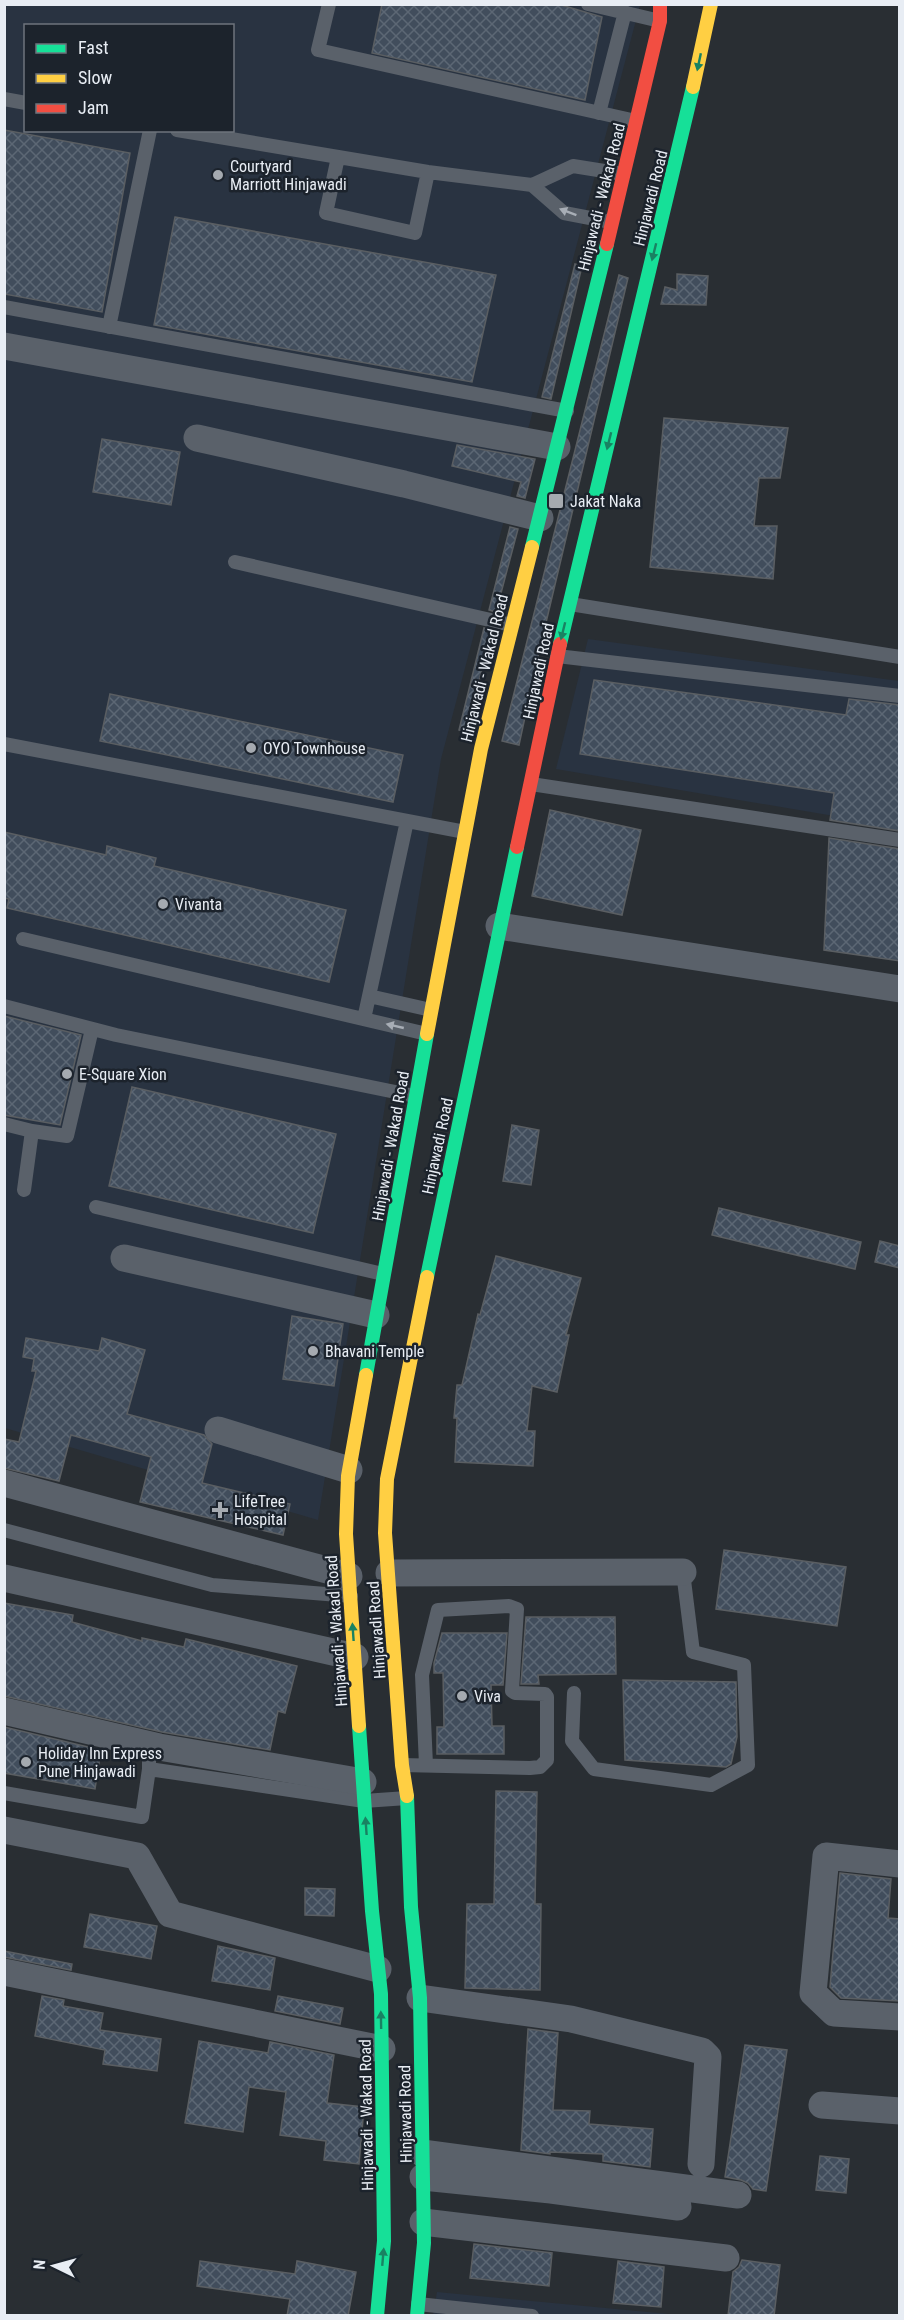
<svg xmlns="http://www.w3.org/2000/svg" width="904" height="2320" font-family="'Roboto Condensed',sans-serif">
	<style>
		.built { fill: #293341; fill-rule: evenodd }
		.building { fill: url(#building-cross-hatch); stroke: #5a5e62; stroke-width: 1.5 }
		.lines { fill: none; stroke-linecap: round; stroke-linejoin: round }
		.lane { stroke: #5a616a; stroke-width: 14 }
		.street { stroke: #5a616a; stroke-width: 27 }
		.fast { stroke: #16e098; stroke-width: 14 }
		.slow { stroke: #ffcf43; stroke-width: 14 }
		.jam { stroke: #f24e42; stroke-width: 14 }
		.oneway { fill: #198262 }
		.oneway2 { fill: #a8aeb6 }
		.poi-dot { fill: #a5aab0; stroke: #1c232c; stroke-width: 2 }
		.labels { text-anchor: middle; stroke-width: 5; stroke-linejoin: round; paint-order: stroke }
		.poi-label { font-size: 16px; fill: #e8edf4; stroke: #1c232c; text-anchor: start }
		.street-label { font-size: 16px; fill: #e8edf4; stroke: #1c232c }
	</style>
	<defs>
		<pattern id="building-cross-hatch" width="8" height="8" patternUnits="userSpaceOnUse" patternTransform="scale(1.5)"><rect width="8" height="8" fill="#414d5c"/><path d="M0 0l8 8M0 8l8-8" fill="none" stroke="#5c6774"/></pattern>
	</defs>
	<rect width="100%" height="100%" fill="#292e33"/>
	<path class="built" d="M4,5H640L441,759L318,1520L5,1428ZM26,26H232V130H26Z
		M588,639L899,681V827L556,769Z
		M437,2292L679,2315L433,2316Z"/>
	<path class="building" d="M382,4H558L602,17L585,100L372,53Z
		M4,130L130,153L102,312L4,294Z
		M175,217L496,275L472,382L154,325Z
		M575,264L582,266L551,399L542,397Z
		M677,274L708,276L706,305L661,304L665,287L677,290Z
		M619,275L628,278L539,652L519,745L502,741Z
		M664,418L788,428L780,478H759L754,526H777L773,579L650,567Z
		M102,439L180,452L171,505L93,492Z
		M457,445L535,459L525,498L517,496L521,482L452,466Z
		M510,527L518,529L496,612L489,610Z
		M484,628L492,630L466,732L459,730Z
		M594,680L846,715L849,699L900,705V831L830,820L834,793L580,754Z
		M110,694L403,755L393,802L100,741Z
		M550,810L641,830L622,915L532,896Z
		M4,832L106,855L107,846L156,858L154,866L346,910L329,982L7,908L9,899L4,898Z
		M829,838L900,849V961L824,950Z
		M4,1016L81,1035L60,1125L4,1115Z
		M132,1087L336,1134L313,1233L109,1186Z
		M512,1125L539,1130L531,1185L503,1181Z
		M719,1208L861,1242L855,1269L712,1235Z
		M880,1241L900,1246V1268L875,1262Z
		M496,1256L581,1278L566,1335H569L557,1392L532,1386L527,1431H535L533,1466L455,1462L457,1418H454L457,1385H462L478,1314L480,1315Z
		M292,1316L343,1324L334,1386L283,1379Z
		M26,1338L99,1351L102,1338L145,1350L127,1414L204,1435L212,1444L202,1483L290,1504L283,1535L140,1502L151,1457L71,1435L59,1481L4,1468V1439L19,1442L36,1371H32L34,1359L23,1357Z
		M724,1550L846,1567L837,1626L716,1609Z
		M4,1603L73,1615L72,1622L142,1641V1638L184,1647L186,1639L297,1666L285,1713L278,1711L270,1750L162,1732L4,1696Z
		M526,1617H615L616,1674L538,1675L539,1684H521Z
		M442,1633H507L503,1685H491L492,1726H504V1754H437V1727H444L443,1673H434V1663Z
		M623,1680L736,1682L737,1737L731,1764L726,1767L625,1760Z
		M4,1727L101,1750L95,1789L4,1773Z
		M496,1791L537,1792L535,1904H541L540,1990L465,1988L467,1904H494Z
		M840,1873L891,1879L888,1918L900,1919V2001L841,1998L830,1987Z
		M305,1888L335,1889L334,1916L305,1915Z
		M90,1914L157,1926L151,1959L84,1947Z
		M218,1946L275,1958L270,1990L212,1981Z
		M4,1951L72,1964L71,1970L4,1957Z
		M42,1996L64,2000L63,2006L103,2013L100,2030L161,2039L157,2071L103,2064L105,2050L35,2036Z
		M278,1996L343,2008L340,2024L275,2011Z
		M528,2029L558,2033L553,2110L590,2111L589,2124L653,2129L650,2167L603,2161V2154L550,2152V2154L521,2150Z
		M199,2041L268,2053L270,2042L334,2055L327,2103L364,2107L359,2164L324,2160L326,2141L280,2135L286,2092L249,2087L243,2132L185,2123Z
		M745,2045L787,2050L766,2191L753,2189L748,2183L741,2180L725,2177Z
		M820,2156L849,2159L846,2193L816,2190Z
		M474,2244L552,2253L549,2286L470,2278Z
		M742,2260L780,2265L774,2316H728L733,2272L739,2267Z
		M200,2261L295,2274L297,2261L356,2272L348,2316H287L290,2299L197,2286Z
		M618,2261L664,2267L661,2307L613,2303Z"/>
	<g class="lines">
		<path class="lane" d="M329,4L318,50L636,121
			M588,4L660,21
			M4,99L26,103
			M599,113L625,12
			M177,130L428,172L532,185L573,166L623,174
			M338,157L326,213L415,233L428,172
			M532,185L564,213L611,222
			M4,307L567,411
			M109,327L150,130
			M235,562L512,625
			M570,604L900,657
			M557,656L900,696
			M4,744L465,832
			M531,784L900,840
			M23,939L427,1034
			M369,996L431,1010
			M4,1006L116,1035L415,1096
			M364,1019L407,821
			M4,1124L32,1131L24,1190
			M32,1131L67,1136L92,1029
			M96,1207L383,1274
			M4,1530L212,1585L351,1596
			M574,1693L572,1741L594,1769L711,1785L748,1765L744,1665L693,1652L683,1572
			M402,1765L530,1768L540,1767L547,1760V1697L545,1694L515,1693L512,1691L517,1609L509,1606L438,1610L422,1675L426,1765
			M149,1769L364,1801L407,1798
			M4,1793L142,1817L149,1769V1752L138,1750
			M418,2304L532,2316"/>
		<path class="street" d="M4,346L557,447
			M197,438L404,484L540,518
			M499,926L900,989
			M124,1258L376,1315
			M218,1430L349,1470
			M4,1483L349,1576
			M389,1573L683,1572
			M4,1578L355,1657
			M4,1711L159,1747L363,1782
			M4,1830L137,1856L170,1914L378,1969
			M900,1864L826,1856L813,1993L834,2013L900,2017
			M4,1972L382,2049
			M420,1998L571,2019L702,2051L708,2057L701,2164
			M822,2105L900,2111
			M422,2153L738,2195
			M423,2177L551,2190L678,2207
			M423,2222L726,2258"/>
		<path class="fast" d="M532,547L607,244
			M560,644L693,87
			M427,1277L517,847
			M366,1375L427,1034
			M359,1726L372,1911L381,1994L384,2241L377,2316
			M407,1796L411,1907L420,1998L424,2243L417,2316"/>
		<path class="slow" d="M693,87L711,4
			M427,1034L481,749L532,547
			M359,1726L346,1534L348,1476L366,1375
			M407,1796L402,1765L385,1533L387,1479L427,1277"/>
		<path class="jam" d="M607,244L660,21V4
			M517,847L560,644"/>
	</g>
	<defs><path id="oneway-solid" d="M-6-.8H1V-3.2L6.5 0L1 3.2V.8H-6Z" transform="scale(1.5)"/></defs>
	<g class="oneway">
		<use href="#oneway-solid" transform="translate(699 62) rotate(102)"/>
		<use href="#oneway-solid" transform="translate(654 252) rotate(104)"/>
		<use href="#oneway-solid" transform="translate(609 441) rotate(104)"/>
		<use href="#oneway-solid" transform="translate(563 631) rotate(104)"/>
		<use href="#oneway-solid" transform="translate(353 1632) rotate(-94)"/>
		<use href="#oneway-solid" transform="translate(366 1826) rotate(-94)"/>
		<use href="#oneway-solid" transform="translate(381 2020) rotate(-91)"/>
		<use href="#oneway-solid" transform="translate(383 2257) rotate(-85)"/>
	</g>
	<g class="oneway2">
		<use href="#oneway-solid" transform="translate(568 212) rotate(-159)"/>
		<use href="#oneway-solid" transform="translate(395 1026) rotate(-167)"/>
	</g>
	<g class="poi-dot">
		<circle cx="218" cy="175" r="6"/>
		<rect x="548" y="493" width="16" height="16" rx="3"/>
		<circle cx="251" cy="748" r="6"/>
		<circle cx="163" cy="904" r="6"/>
		<circle cx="67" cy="1074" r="6"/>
		<circle cx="313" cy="1351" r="6"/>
		<path d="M217 1501h6v6h6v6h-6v6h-6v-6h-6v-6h6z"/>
		<circle cx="462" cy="1696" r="6"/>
		<circle cx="26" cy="1762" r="6"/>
	</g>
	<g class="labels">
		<g class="poi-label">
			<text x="230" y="172">Courtyard<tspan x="230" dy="18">Marriott Hinjawadi</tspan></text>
			<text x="570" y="507">Jakat Naka</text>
			<text x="263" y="754">OYO Townhouse</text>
			<text x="175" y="910">Vivanta</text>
			<text x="79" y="1080">E-Square Xion</text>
			<text x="325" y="1357">Bhavani Temple</text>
			<text x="234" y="1507">LifeTree<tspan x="234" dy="18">Hospital</tspan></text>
			<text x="474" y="1702">Viva</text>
			<text x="38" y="1759">Holiday Inn Express<tspan x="38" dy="18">Pune Hinjawadi</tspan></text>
		</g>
		<g class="street-label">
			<text transform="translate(601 197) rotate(-76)" y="6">Hinjawadi - Wakad Road</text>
			<text transform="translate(650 198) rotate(-76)" y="6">Hinjawadi Road</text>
			<text transform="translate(484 668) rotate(-76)" y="6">Hinjawadi - Wakad Road</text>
			<text transform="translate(538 671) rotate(-78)" y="6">Hinjawadi Road</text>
			<text transform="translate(390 1146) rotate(-80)" y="6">Hinjawadi - Wakad Road</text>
			<text transform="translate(437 1146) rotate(-78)" y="6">Hinjawadi Road</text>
			<text transform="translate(376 1630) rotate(-94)" y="6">Hinjawadi Road</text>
			<text transform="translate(336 1631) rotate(-94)" y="6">Hinjawadi - Wakad Road</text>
			<text transform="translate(405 2114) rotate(-91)" y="6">Hinjawadi Road</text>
			<text transform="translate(366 2115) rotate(-91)" y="6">Hinjawadi - Wakad Road</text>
		</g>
	</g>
	<rect width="904" height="2320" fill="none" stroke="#e8edf4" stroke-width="12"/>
	<rect x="24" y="24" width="210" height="108" fill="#1c232c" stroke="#6e747c" stroke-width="1.5"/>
	<rect x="36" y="44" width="30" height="9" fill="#16e098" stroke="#6e747c" stroke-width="1.5"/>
	<text x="78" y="54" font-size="18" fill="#e8edf4">Fast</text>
	<rect x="36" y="74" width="30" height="9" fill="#ffcf43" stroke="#6e747c" stroke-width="1.5"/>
	<text x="78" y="84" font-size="18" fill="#e8edf4">Slow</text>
	<rect x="36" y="104" width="30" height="9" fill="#f24e42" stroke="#6e747c" stroke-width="1.5"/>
	<text x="78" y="114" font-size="18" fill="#e8edf4">Jam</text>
	<g transform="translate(54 2266) rotate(275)" stroke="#1c232c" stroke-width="4.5" paint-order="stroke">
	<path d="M0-4.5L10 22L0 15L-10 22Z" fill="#e8edf4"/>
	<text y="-9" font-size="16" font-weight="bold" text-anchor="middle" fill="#e8edf4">N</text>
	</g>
</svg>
